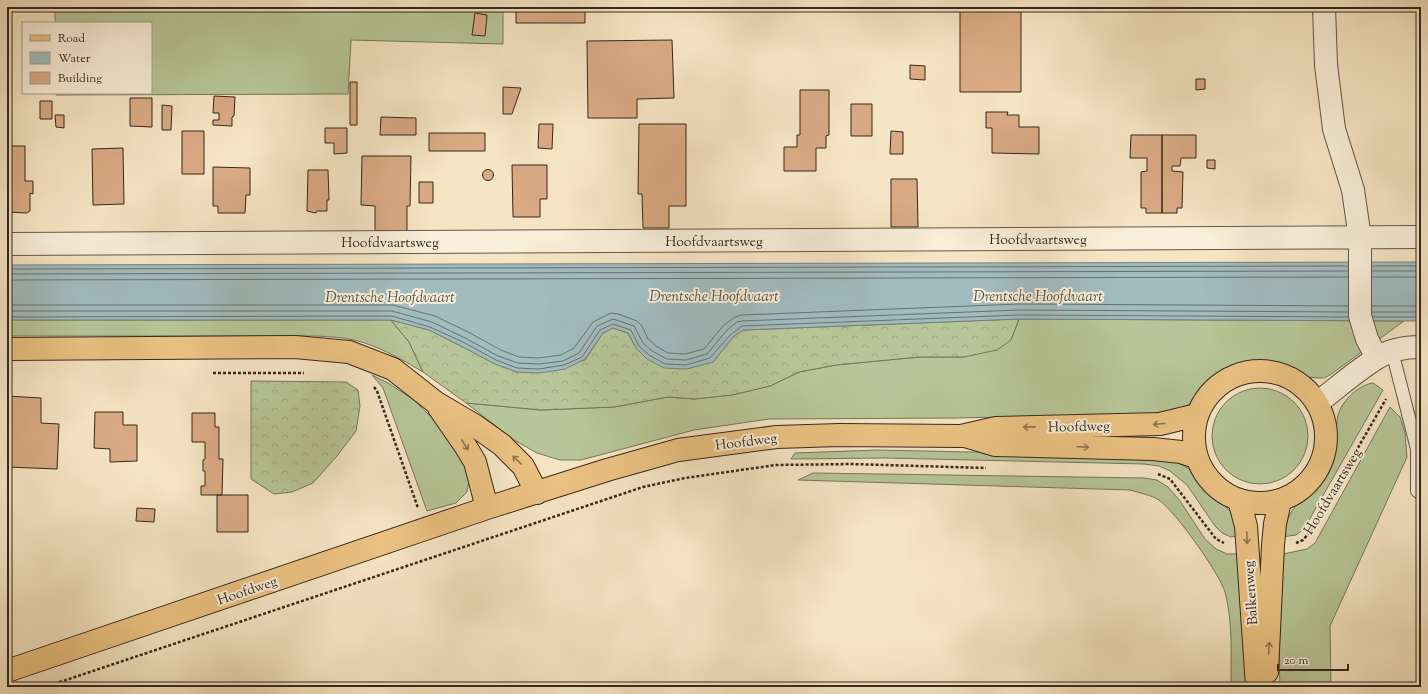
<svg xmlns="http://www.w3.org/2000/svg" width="1428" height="694" font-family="'Sorts Mill Goudy',serif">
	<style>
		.grass { fill: #b7c698; stroke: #75775a }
		.forest { fill: url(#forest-crowns); stroke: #75775a }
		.water { fill: #a1bcbf; stroke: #75817e }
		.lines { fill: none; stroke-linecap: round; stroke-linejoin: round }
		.shore { stroke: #6a726e; stroke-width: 1 }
		.building { fill: #daaa84; stroke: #33281d }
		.service-casing { stroke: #645747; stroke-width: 14 }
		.minor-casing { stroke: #645747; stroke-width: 24 }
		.primary-casing { stroke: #33281d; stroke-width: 24 }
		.path { stroke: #33281d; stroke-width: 2.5; stroke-dasharray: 3 2; stroke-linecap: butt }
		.service { stroke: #f9eed9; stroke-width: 12 }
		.minor { stroke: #f9eed9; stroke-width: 22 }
		.primary { stroke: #ebc282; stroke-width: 22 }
		.oneway { stroke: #8f7550 }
		.labels { text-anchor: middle; stroke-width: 4; stroke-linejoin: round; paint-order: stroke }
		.street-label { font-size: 14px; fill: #33281d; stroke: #f9eed9 }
		.water-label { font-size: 15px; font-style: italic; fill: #54544e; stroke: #f9eed9 }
	</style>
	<defs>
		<pattern id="forest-crowns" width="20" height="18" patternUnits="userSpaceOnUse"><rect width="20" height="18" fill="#b7c698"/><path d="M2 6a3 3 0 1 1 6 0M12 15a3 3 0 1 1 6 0" fill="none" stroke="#9eaa83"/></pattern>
	</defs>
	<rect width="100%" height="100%" fill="#f6e5c4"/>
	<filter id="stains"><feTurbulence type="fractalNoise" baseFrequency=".005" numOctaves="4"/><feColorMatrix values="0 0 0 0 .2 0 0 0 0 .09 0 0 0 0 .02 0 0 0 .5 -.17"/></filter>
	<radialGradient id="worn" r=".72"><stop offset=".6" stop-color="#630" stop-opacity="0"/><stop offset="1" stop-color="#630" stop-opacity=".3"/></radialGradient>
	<path class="grass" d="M55,7H503V44L351,40L348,94L56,95V93H151V23H55Z
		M1019,319L1404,321L1330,375L1324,378H1318L1307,377L1283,366L1271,363L1257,362L1243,364L1227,370L1214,378L1203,390L1195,401L1180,410L1148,414L955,418L769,419L694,430L581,460H560L537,453L514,440L466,403L541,410L614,407L668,397L694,399L732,395L770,386L799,372L836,365L919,357H964L1011,340Z
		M7,320H391L409,342L423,372C401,359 379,346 354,340C342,337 329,337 317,336H7Z
		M372,375L388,383L414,400L437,423L456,445L470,475L467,492L456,503L427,511L383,388Z
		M1373,383L1383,390L1304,529L1296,535L1282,537C1285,524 1290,510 1301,500C1312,489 1324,480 1330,465C1333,458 1335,449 1336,442C1337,429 1335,417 1342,406C1349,395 1360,385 1373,383Z
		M1212 436a48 48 0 1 1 96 0a48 48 0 1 1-96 0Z
		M1390,407L1400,417L1405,433L1407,457L1330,626L1331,687H1280L1279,657L1283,554L1307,549L1315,543Z
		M877,450L1152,456L1177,462L1189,469L1233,514L1237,536L1231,537L1222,533L1215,526L1187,485L1170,471L1159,466L1144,464L885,458L791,459L795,453Z
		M813,473L1144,478L1157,480L1168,487L1180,501L1205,539L1216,549L1227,554H1238L1245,659L1246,687H1231C1231,656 1233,622 1225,592C1220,574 1175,511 1159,500C1151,495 1140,493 1130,490L798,480Z"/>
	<path class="forest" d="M1019,319L1011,340L997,350L964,357H919L836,365L799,372L770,386L732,395L694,399L668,397L614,407L541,410L466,403L423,372L409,342L391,320L429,330L461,346L495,364L517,372L585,360L603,333L613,328L628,333L636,348L713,362L733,337L742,330Z
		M251,381L346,382L358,390L360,406L356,431L337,456L313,483L292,492L274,494L251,479Z"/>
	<path class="water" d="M1421,262V321L1019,319L743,330L733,337L713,362L687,369L664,368L647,359L636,348L628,333L613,328L603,333L585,359L565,369L539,373L517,372L495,364L461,346L429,330L391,320H7V265Z"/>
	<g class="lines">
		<path class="shore" d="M1372,266H1421
			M7,269L1348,266
			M1372,271H1421
			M7,274L1348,271
			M1372,277H1421
			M7,280L1348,277
			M7,305H393L435,316L468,332L501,350L519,357L538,358L561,355L574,348L593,322L611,313L618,314L637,321L642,326L648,339L656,346L668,353L685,354L704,349L723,326L735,317L742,315L1019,304L1348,306
			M1372,306H1421
			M7,311H392L432,322L465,338L498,356L518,363L539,364L563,361L579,353L597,326L613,319L634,326L643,343L652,351L667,359L686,360L707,354L727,330L737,322L742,321L1019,310L1348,312
			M1372,312H1421
			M7,317L392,316L430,327L463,342L496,360L517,368L539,369L564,365L582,357L600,330L613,324L631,330L639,346L649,355L665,364L686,365L710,358L730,335L742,326L1019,315L1348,317
			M1373,317H1421"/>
	</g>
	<path class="building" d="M516,7H585V23H516Z
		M960,7H1021V92H960Z
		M475,13L487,15L485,36L472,35Z
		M672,40L674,98L637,99V118H588L587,41Z
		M910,65L925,66V80L910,79Z
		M1196,79H1205V89L1196,90Z
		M350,82H357V125H350Z
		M503,87L521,88L512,114H503Z
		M800,90H829V135L826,136V148H816V171H784V147H797V135H800Z
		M214,96L235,97L234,116L232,117V126L213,125V120H219V113H213Z
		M130,98H152V127L130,126Z
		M40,101H52V119H40Z
		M851,104H872V136H851Z
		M162,105L172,106L171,130H162Z
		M986,112H1008L1007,115H1019V127H1039V154L992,153V128H986Z
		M55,115H64V128L56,127Z
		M381,117L416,118V135H380Z
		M539,124H553L552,149L538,148Z
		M639,124H686V206H669V228H643L642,194H638Z
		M325,128H347V153L334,154V143H325Z
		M182,131H204V174H182Z
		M891,131L903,132V154H890Z
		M429,133H485V151H429Z
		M1131,135H1162V213H1146V208H1141V172L1147,171V158H1130Z
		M1162,135H1196V158H1181L1180,166H1172V171L1183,172L1182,208H1177V213H1162Z
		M7,146H25V181H33V194L30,193V211L27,213L7,212Z
		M123,148L124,204L93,205L92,149Z
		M362,156H411L410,206H407V231H375V206L361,205Z
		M1207,160H1215V169L1207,168Z
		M512,165H547V199H540V217H513Z
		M213,167L250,168V195H246L245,213H218V206H213Z
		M482.5 175a5.5 5.5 0 1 1 11 0a5.5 5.5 0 1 1-11 0Z
		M308,170H328L329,200H327V211H317L316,213L307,211Z
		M891,179H917L918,227H891Z
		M419,182H433V203H419Z
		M7,396L41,398V423L59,424L57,469L7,467Z
		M95,412H123V425H137V461L110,462V449L94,448Z
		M192,413H215V427H219V459H223L222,495H201V486H205V471H203V460L205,459V442H192Z
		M217,495H248V532H217Z
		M137,508L155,509L154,522L136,521Z"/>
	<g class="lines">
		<defs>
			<path id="service" d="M1392,351L1417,449V491L1421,494"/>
			<path id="minor" d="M1324,7L1326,65L1334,129L1353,190L1360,238V316L1367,339L1377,358
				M7,244L1421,237
				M1317,403C1337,388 1356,371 1377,358C1389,350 1406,347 1421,347"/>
			<path id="primary" d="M7,349L295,347L349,352L393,369L435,402L474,425L502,445L523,466L537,493
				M1194 437a66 66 0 1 1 132 0a66 66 0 1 1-132 0Z
				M439,408L466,447L475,462L487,508
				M965,436L995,445L1153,449L1181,452L1196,457
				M1239,500L1246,526L1257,687
				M7,671L487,508L607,470L678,450L777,437L839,435L961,436L996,428L1160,424L1197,415
				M1267,672L1273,545L1275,524L1280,501"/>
		</defs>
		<use href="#service" class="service-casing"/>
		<use href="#minor" class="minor-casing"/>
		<use href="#primary" class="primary-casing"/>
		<path class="path" d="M213,373H304
			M374,387L377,391L418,508
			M1158,474L1170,479L1216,539L1224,543
			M1296,543L1303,540L1309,533L1386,399
			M45,687L643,487L685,478L776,465L851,464L986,468"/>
		<use href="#service" class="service"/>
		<use href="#minor" class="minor"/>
		<use href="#primary" class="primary"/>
	</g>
	<defs><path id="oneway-shaft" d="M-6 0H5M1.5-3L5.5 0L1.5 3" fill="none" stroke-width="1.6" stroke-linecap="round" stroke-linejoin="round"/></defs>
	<g class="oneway">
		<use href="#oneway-shaft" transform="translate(1159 424) rotate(174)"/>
		<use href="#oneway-shaft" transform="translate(1029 427) rotate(179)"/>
		<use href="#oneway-shaft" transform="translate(465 445) rotate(57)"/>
		<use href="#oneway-shaft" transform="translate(1083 447) rotate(2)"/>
		<use href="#oneway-shaft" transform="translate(517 460) rotate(-136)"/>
		<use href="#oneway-shaft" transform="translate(1247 538) rotate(88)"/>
		<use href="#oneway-shaft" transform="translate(1269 648) rotate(-87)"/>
	</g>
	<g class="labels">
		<g class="street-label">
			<text x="1038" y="244">Hoofdvaartsweg</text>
			<text x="714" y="246">Hoofdvaartsweg</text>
			<text x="390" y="247">Hoofdvaartsweg</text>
			<text transform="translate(1079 426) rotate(-1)" y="5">Hoofdweg</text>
			<text transform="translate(746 441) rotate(-7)" y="5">Hoofdweg</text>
			<text transform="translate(1332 491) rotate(-59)" y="5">Hoofdvaartsweg</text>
			<text transform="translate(247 590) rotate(-19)" y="5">Hoofdweg</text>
			<text transform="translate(1250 593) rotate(-94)" y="5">Balkenweg</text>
		</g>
		<g class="water-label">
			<text x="714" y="301">Drentsche Hoofdvaart</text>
			<text x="1038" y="301">Drentsche Hoofdvaart</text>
			<text x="390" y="302">Drentsche Hoofdvaart</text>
		</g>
	</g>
	<rect width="1428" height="694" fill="none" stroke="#f6e5c4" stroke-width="24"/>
	<rect x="8" y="8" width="1412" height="678" fill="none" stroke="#33281d" stroke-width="2"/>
	<rect x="12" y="12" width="1404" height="670" fill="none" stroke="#33281d"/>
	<rect x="22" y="22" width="130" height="72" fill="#f9eed9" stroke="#aa9f8e"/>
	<rect x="30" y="35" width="20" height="6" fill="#ebc282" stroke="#aa9f8e"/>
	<text x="58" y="42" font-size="12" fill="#33281d">Road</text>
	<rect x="30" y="52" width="20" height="12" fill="#a1bcbf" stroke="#aa9f8e"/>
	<text x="58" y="62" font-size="12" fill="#33281d">Water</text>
	<rect x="30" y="72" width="20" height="12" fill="#daaa84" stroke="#aa9f8e"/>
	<text x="58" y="82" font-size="12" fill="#33281d">Building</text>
	<path d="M1278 664v6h70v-6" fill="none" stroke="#33281d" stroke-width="2"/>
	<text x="1284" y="664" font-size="12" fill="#33281d" stroke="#f9eed9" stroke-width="3" paint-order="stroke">20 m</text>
	<rect width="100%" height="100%" filter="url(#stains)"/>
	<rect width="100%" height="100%" fill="url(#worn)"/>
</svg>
